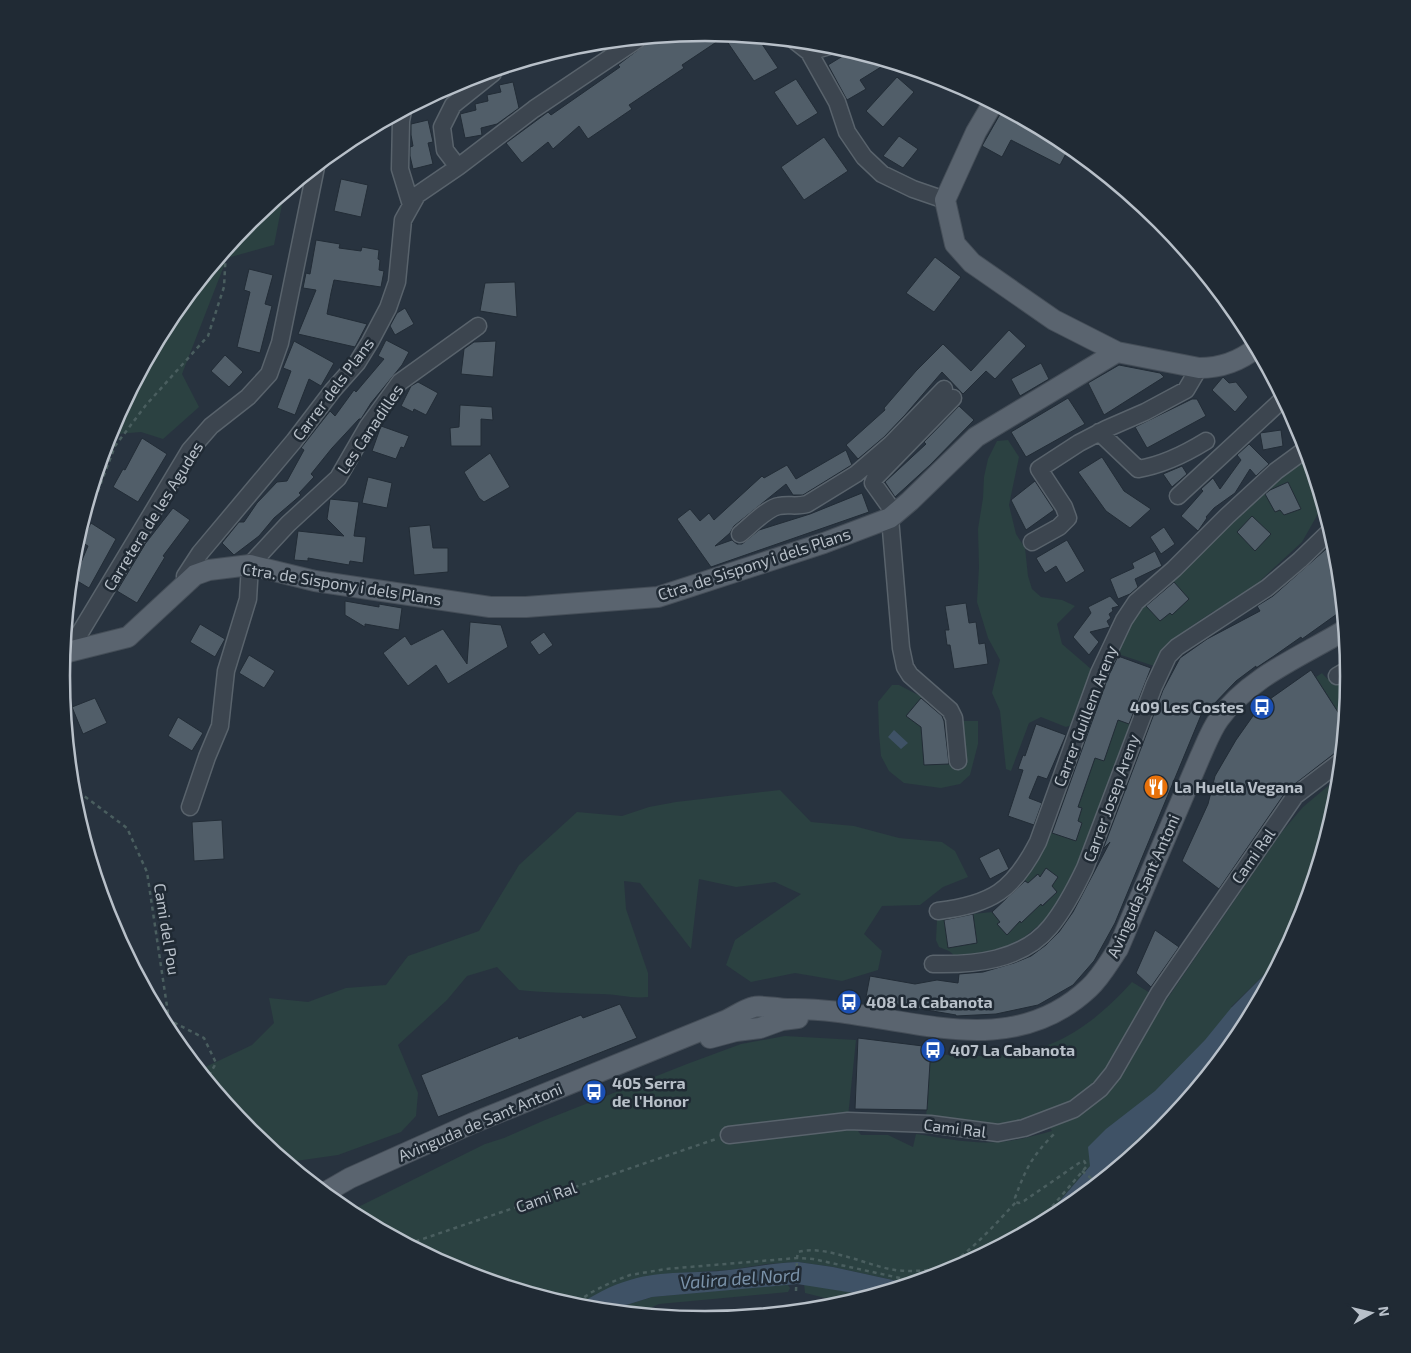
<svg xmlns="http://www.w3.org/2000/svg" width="1411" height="1353" font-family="'Exo 2',sans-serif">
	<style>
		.green { fill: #2b4141 }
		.water { fill: #3f5266 }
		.building { fill: #515e69; stroke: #222c36 }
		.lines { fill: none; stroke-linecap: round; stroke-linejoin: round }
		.minor-casing { stroke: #59636c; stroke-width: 19 }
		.major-casing { stroke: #454e58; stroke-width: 22 }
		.path { stroke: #4a5e5f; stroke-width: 2.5; stroke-dasharray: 4 4; stroke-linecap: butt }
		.minor { stroke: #3c454f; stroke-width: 16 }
		.major { stroke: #5a646f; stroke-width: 20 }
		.labels { text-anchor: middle; stroke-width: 5; stroke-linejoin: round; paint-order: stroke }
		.street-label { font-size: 16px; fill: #b8c0c9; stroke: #202a34 }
		.poi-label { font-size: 16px; font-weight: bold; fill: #b8c0c9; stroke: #202a34; text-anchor: start }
		.water-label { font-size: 18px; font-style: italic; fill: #7b93aa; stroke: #202a34 }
		.rim { fill: none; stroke: #b8c0c9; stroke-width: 2.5 }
	</style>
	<rect width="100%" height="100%" fill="#28333f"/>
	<path class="green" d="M284,194L274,245L227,258L182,374L199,407L163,439L141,432L117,434L101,462L111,430L170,318L250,221Z
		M1008,440L1019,457L1009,505L1016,534L1025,548L1028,576L1032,589L1041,597L1062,600L1075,606L1057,624L1062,644L1091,669L1080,711L1072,725L1066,727L1041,717L1029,723L1011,771L1006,769L1000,711L992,693L1000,660L988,638L977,602L979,567L978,529L983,498L984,477L988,459L997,441Z
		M1308,454L1323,505L1302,542L1262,579C1259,587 1241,593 1233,599C1228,602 1225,607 1222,611H1214C1192,626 1165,641 1154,666L1115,653L1135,615L1147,604L1160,621L1170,613L1172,615L1189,599L1173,581L1176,577L1255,498Z
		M1322,673C1331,685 1337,681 1349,677L1345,723L1316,677Z
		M892,685H899L922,697L906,716L921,727L924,765L961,763L958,721H978V744L970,775L960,784L941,788L904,783L889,771L881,756L879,733L878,702Z
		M1092,718L1101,721L1115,719L1133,725L1081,864L1060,899L1044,921L1023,938L1000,949L977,954L955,956L949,951L939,947L936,940L937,920L944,919L977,943L973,914L992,912L1000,922L997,924L1007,935L1020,921L1021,923L1041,904L1043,906L1057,892L1052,886L1058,877L1046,868L1040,877L1037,874L1028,883L1024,879L1037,862L1051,832L1075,841L1082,823L1078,821L1082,808L1062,801L1066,792L1082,797L1095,758L1104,761L1112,737H1101L1086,732Z
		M1340,776L1337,802L1311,889L1292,939L1273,966L1231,1007L1256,1006L1241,1035L1161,1132L1107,1176L1090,1166L1039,1225L952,1272L911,1284L833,1267L798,1262L767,1264L729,1270L665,1274L575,1307L459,1271L348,1212L485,1144L504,1138L545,1120L687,1064L741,1044L785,1036L856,1040L848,1117L861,1135H888L913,1147L916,1134C943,1138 970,1144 998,1142C1016,1141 1034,1136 1052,1131L1050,1128H997L926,1119L930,1054C1023,1061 1067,1053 1132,982L1165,1002L1281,833L1303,807Z
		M780,790L811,822L854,826L899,838L942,842L955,851L968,877L943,887L920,905L882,906L864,934L882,951L878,970L842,981L795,973L751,982L726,965L735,940L801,894L775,882L736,887L699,879L691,949L640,883L624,881L626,909L648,973V997C632,999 617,994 601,994C574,993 546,993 519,990L497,967L467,976L447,1000L398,1045L418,1093L416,1116L401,1132L338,1155L296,1161L289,1164L250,1132L199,1070L252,1045L274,1023L269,998L308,1002L346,988L386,985L408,956L479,931L519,865L577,812L622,816L649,807L676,802Z
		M787,1284L790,1288L788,1292L659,1304L636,1314L607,1311L652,1297Z
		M804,1284L873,1296L848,1303L842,1302L805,1293Z"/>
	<path class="water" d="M894,730L908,743L901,749L888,737Z
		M1287,948L1244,1029L1205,1076L1114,1161L1108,1175L1063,1212L1039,1225L1090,1166L1088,1147L1106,1129L1155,1091L1205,1040L1231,1008L1273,966Z
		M798,1262L833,1267L911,1284L873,1296L797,1284L652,1297L607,1311L575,1307C592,1296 611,1285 630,1280C662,1270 696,1274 729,1270C752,1267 775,1263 798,1262Z"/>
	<path class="building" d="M706,32L758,38L778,68L754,81L724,37L682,65L684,68L629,105L632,109L588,139L579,126L553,149L548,142L522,163L506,143L548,112L551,115L620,67L618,65L655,37Z
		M851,51L889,62L860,80L866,89L847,100L828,65Z
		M897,77L914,92L883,127L866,111Z
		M796,79L818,113L797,126L774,92Z
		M513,82L519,108L497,124L481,128L482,135L465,138L460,114L476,110L475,104L488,101L487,95L501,92L499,85Z
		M1003,109L1064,141L1070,146L1060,165L1011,140L1002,157L982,146Z
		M428,120L433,142L428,143L433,164L413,169L410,156V147L413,146L411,135V124Z
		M899,136L918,149L903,168L883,156Z
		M824,137L848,171L804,200L781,167Z
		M341,179L368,185L361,217L334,211Z
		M316,240L340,244L339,248L361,251L362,247L379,250L378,259L380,260L379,270L384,271L381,287L334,280L331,293L327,314L367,324L355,347L298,334L316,290L303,288L306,273L310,274Z
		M935,257L961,277L934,312L906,293Z
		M249,269L273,275L265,304L272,306L260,353L237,347L250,292L244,290Z
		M515,282L517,317L480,311L485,283Z
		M405,308L414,324L395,335L390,326L397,313Z
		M1009,330L1026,346L995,379L986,371L963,394L942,372L905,415L884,437L858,459L846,445L885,410L884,408L916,371L943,344L971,371Z
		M386,340L409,352L402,365L371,403L361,419H359L332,448L311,474L314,477L299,493L301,495L274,518L259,536L234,555L222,543L239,522H244L257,503L277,482L287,481L304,450L301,448L330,411L335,416L354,390L356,392L384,359L378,356Z
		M294,341L334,363L321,386L309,379L295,415L277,408L291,371L283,368Z
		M496,341L493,377L461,374L464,349L474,342Z
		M225,355L243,372L229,387L211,371Z
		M1041,363L1049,379L1020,396L1011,379Z
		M1119,365L1160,373L1164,377L1104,415L1088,383Z
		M1223,377L1229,383L1236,382L1248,397L1235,412L1212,390Z
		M418,382L438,393L426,415L414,409L413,412L401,406L411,386Z
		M1068,398L1085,424L1026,457L1011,432Z
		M1192,399H1197L1206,416L1147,448L1135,427Z
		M460,405L492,407L493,420L481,419V446H451L450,428L459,427Z
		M959,406L974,420L930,465L895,497L885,482L926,444L924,442Z
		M381,426L409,436L404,448L401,447L396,459L372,451Z
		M1281,430L1283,446L1263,450L1260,433Z
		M142,438L167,454L138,502L113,487L123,469L125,470Z
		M1249,444L1269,464L1256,476L1250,469L1235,493L1214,508L1206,517L1207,518L1198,531L1181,516L1203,491L1201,489L1213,478L1220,489L1241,460L1237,455Z
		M846,450L852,465L850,466L803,495H793L786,484L734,526L730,533L715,546L732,540L737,544H742L759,530L810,514L862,493L869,512L711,567L677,519L690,509L700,521L709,513L714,520L762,476L764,478L787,465L796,479Z
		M490,453L510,487L484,502L479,498L464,472Z
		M1102,457L1124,491L1151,509L1130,528L1106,511L1078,472Z
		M1182,466L1187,474L1172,487L1163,474Z
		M368,477L392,483L387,508L362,503Z
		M1035,481L1054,510L1026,530L1011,500Z
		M1288,482L1301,509L1284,515L1280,510L1275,512L1265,494L1270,490Z
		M330,499L359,502L354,536L366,537L363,563L350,561L349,565L308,558V561L294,560L298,531L344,536L327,519Z
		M173,508L190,520L163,556L165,557L137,603L117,591L145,544Z
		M1252,516L1271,534L1255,551L1237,532Z
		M91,523L116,539L89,588L74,579L88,546L81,542Z
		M430,525L433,548H448V572L414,575L409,527Z
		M1164,527L1175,544L1161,554L1150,537Z
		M1067,540L1085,571L1066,583L1056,566L1045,573L1036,558Z
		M1334,542L1337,551L1344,618L1341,619L1337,614L1302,639L1301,637L1274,656L1256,668V666L1236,681L1212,706L1204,708L1115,923L1094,961L1073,985L1038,1005L996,1014L956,1016V1015L874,1001L875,998L866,997L870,976L915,984L937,980L958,983L959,974L983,972L1014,963L1031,956L1046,945L1059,932L1073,912L1110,842L1103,849L1163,690L1180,658L1207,639L1260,611L1257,606L1273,596Z
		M1155,551L1162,566L1135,579L1138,587L1130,594L1118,599L1110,579L1134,568L1132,563Z
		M1174,582L1189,599L1172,615L1170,613L1160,621L1146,606Z
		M1110,596L1119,606L1112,608L1113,611L1109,614L1111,618L1107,621L1110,627L1090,632L1099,642L1089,655L1073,637L1091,613L1088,607Z
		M345,601L379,607V604L402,608L399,630L365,624V627L345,615Z
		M966,603L969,623L976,622L979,644L985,643L988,664L954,669L950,645H947L945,630H949L945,606Z
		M470,622L501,625L508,647L448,684L436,665L408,686L383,653L405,636L411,645L443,629L467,664Z
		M200,624L225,639L215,657L190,642Z
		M544,632L553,645L539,655L530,642Z
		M249,655L275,671L264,688L239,673Z
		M1118,656L1151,668L1129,724L1118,720L1104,761L1095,758L1078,807L1082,808L1078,821L1082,823L1076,841L1052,833L1108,677Z
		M1311,670L1345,723L1342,751L1335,753L1287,790L1219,889L1182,861L1208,804L1215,776L1236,740L1260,706Z
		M95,698L107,723L83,734L72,707Z
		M921,698L942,716L944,721L949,764L924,765L921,727L906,716Z
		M178,717L203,733L192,751L168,736Z
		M1036,724L1066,735L1047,779L1038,776L1029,798L1042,803L1034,825L1008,816L1023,770L1018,769L1023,755L1025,756Z
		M222,820L224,859L194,861L192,822Z
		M999,848L1009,869L990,879L979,858Z
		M1046,868L1058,877L1052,886L1057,892L1042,906L1041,904L1021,923L1020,921L1007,935L997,924L1000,922L992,912L1025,881L1028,883L1038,874L1040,877Z
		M973,914L977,943L948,948L944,920Z
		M1155,930L1179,947L1151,987L1136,973Z
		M620,1004L637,1038L438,1117L421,1075L518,1036L519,1039L581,1015L583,1018Z
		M858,1038L931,1047L927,1110L855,1109Z"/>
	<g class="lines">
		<defs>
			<path id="minor" d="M795,41L809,52L837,102L847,132L864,157L882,174L913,189L945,200
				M809,52L833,45
				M403,111L401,121L400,169L411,205
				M458,167L445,150L442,127L453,105L493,73
				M1099,432L1138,469C1163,465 1185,454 1206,441
				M1178,496L1284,398
				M895,514L873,483L875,478L953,398
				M890,518L901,648L905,667L910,675L950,710L954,718L958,761
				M740,534C750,526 767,508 779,506C788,504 797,507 807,504L856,474L891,444L944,389
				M1032,542L1059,527L1068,518L1064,507L1039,469L1079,443L1106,429L1145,412L1186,390L1199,368
				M186,584L185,576L200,553L294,441L333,390L357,363L370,342L388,308L397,282L403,220L417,195L458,167L534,109L638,39
				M69,651L190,450L211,426L248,397L269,374L280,343L316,167
				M1337,676L1349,669
				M190,807L207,757L220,726L226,671L248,599L250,565L288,524L338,478L368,426L400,382L478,326
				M938,911C992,904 1013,891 1038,842L1099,673L1124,620L1136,602L1174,569L1227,516L1276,471L1306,449
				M933,964C974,965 1022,961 1050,927C1064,910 1075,889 1085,868L1154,686L1168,656L1177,647L1267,588L1300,560L1331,530
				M729,1135L848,1121L930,1124L998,1133L1024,1128L1074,1109L1100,1089L1113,1073L1159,993L1295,796L1341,761"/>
			<path id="major" d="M993,103L976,132L945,200L955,244L972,263L1054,320L1117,352L1199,368C1220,368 1240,361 1256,348
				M64,653L128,637L195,575L209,570L250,565L315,581L490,607H526L658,597L824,543L890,518L910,501L976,437L1117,352
				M710,1038L736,1031L760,1028L782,1020L798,1018
				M324,1193L350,1178L473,1123L727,1020C735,1016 745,1009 754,1007C761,1005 778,1009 788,1009C890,1006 1002,1070 1089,988C1101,977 1109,962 1118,949L1200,757C1206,744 1211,730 1219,719C1249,677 1302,656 1345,630"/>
		</defs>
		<use href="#minor" class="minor-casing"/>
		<use href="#major" class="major-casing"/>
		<path class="path" d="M88,504L98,491L115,446L146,405L208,336L224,287L226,250
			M72,787L127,828L147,872L169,1020L204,1038L216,1063L207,1079
			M1158,1134L1169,1122
			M1082,1171L1098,1184
			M1023,1234L1050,1209L1087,1166L1084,1161H1082L1024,1201L1019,1203L1016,1202L1015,1198C1026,1168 1032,1156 1055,1133
			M408,1244L716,1139
			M796,1291L797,1258L798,1252C817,1247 836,1254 855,1259C868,1263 882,1268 895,1270C908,1272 934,1271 945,1266C967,1257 999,1220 1016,1202
			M571,1306L592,1292L612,1282L630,1275L666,1269L797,1258L813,1259L918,1282"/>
		<use href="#minor" class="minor"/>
		<use href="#major" class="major"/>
	</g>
	<defs>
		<symbol id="bus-disc" viewBox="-11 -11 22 22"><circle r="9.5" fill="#1a4fb4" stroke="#202a34"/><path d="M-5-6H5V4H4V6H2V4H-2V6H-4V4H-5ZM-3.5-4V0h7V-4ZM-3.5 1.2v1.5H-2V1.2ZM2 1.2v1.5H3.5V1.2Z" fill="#fff"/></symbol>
		<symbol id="restaurant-disc" viewBox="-11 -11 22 22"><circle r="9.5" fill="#e8710a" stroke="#202a34"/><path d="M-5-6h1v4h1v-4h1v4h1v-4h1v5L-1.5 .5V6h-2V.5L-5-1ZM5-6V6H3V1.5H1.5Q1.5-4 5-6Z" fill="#fff"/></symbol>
	</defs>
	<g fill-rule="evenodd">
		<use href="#bus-disc" x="1248" y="693" width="28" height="28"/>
		<use href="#restaurant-disc" x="1142" y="773" width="28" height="28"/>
		<use href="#bus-disc" x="835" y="988" width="28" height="28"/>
		<use href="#bus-disc" x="919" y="1036" width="28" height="28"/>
		<use href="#bus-disc" x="580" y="1078" width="28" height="28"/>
	</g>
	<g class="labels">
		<g class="street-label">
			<text transform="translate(333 389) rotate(-53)" y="6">Carrer dels Plans</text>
			<text transform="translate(370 429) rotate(-56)" y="6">Les Canadilles</text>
			<text transform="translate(153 516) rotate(-58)" y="6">Carretera de les Agudes</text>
			<text transform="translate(754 564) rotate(-18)" y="6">Ctra. de Sispony i dels Plans</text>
			<text transform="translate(342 584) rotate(9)" y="6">Ctra. de Sispony i dels Plans</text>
			<text transform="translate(1085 716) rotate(-69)" y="6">Carrer Guillem Areny</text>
			<text transform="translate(1111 798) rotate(-70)" y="6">Carrer Josep Areny</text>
			<text transform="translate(1253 856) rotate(-55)" y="6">Cami Ral</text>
			<text transform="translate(1143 886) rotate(-66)" y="6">Avinguda Sant Antoni</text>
			<text transform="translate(167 929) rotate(81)" y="6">Cami del Pou</text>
			<text transform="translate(480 1122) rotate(-23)" y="6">Avinguda de Sant Antoni</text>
			<text transform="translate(955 1128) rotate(7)" y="6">Cami Ral</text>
			<text transform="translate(546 1197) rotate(-19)" y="6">Cami Ral</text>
		</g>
		<g class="poi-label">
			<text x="1244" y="713" text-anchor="end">409 Les Costes</text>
			<text x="1174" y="793">La Huella Vegana</text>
			<text x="866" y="1008">408 La Cabanota</text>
			<text x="950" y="1056">407 La Cabanota</text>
			<text x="612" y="1089">405 Serra<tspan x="612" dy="18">de l'Honor</tspan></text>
		</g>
		<g class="water-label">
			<text transform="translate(740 1279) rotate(-4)" y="6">Valira del Nord</text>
		</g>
	</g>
	<path d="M0 0H1411V1353H0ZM70 676a635 635 0 1 1 1270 0a635 635 0 1 1-1270 0Z" fill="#202a34" fill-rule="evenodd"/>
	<path class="rim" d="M70 676a635 635 0 1 1 1270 0a635 635 0 1 1-1270 0Z"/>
	<g transform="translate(1371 1313) rotate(82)" stroke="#202a34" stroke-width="4" paint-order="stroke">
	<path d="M0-4L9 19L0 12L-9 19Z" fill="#b8c0c9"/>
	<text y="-8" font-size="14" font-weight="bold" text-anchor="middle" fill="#b8c0c9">N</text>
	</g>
</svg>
